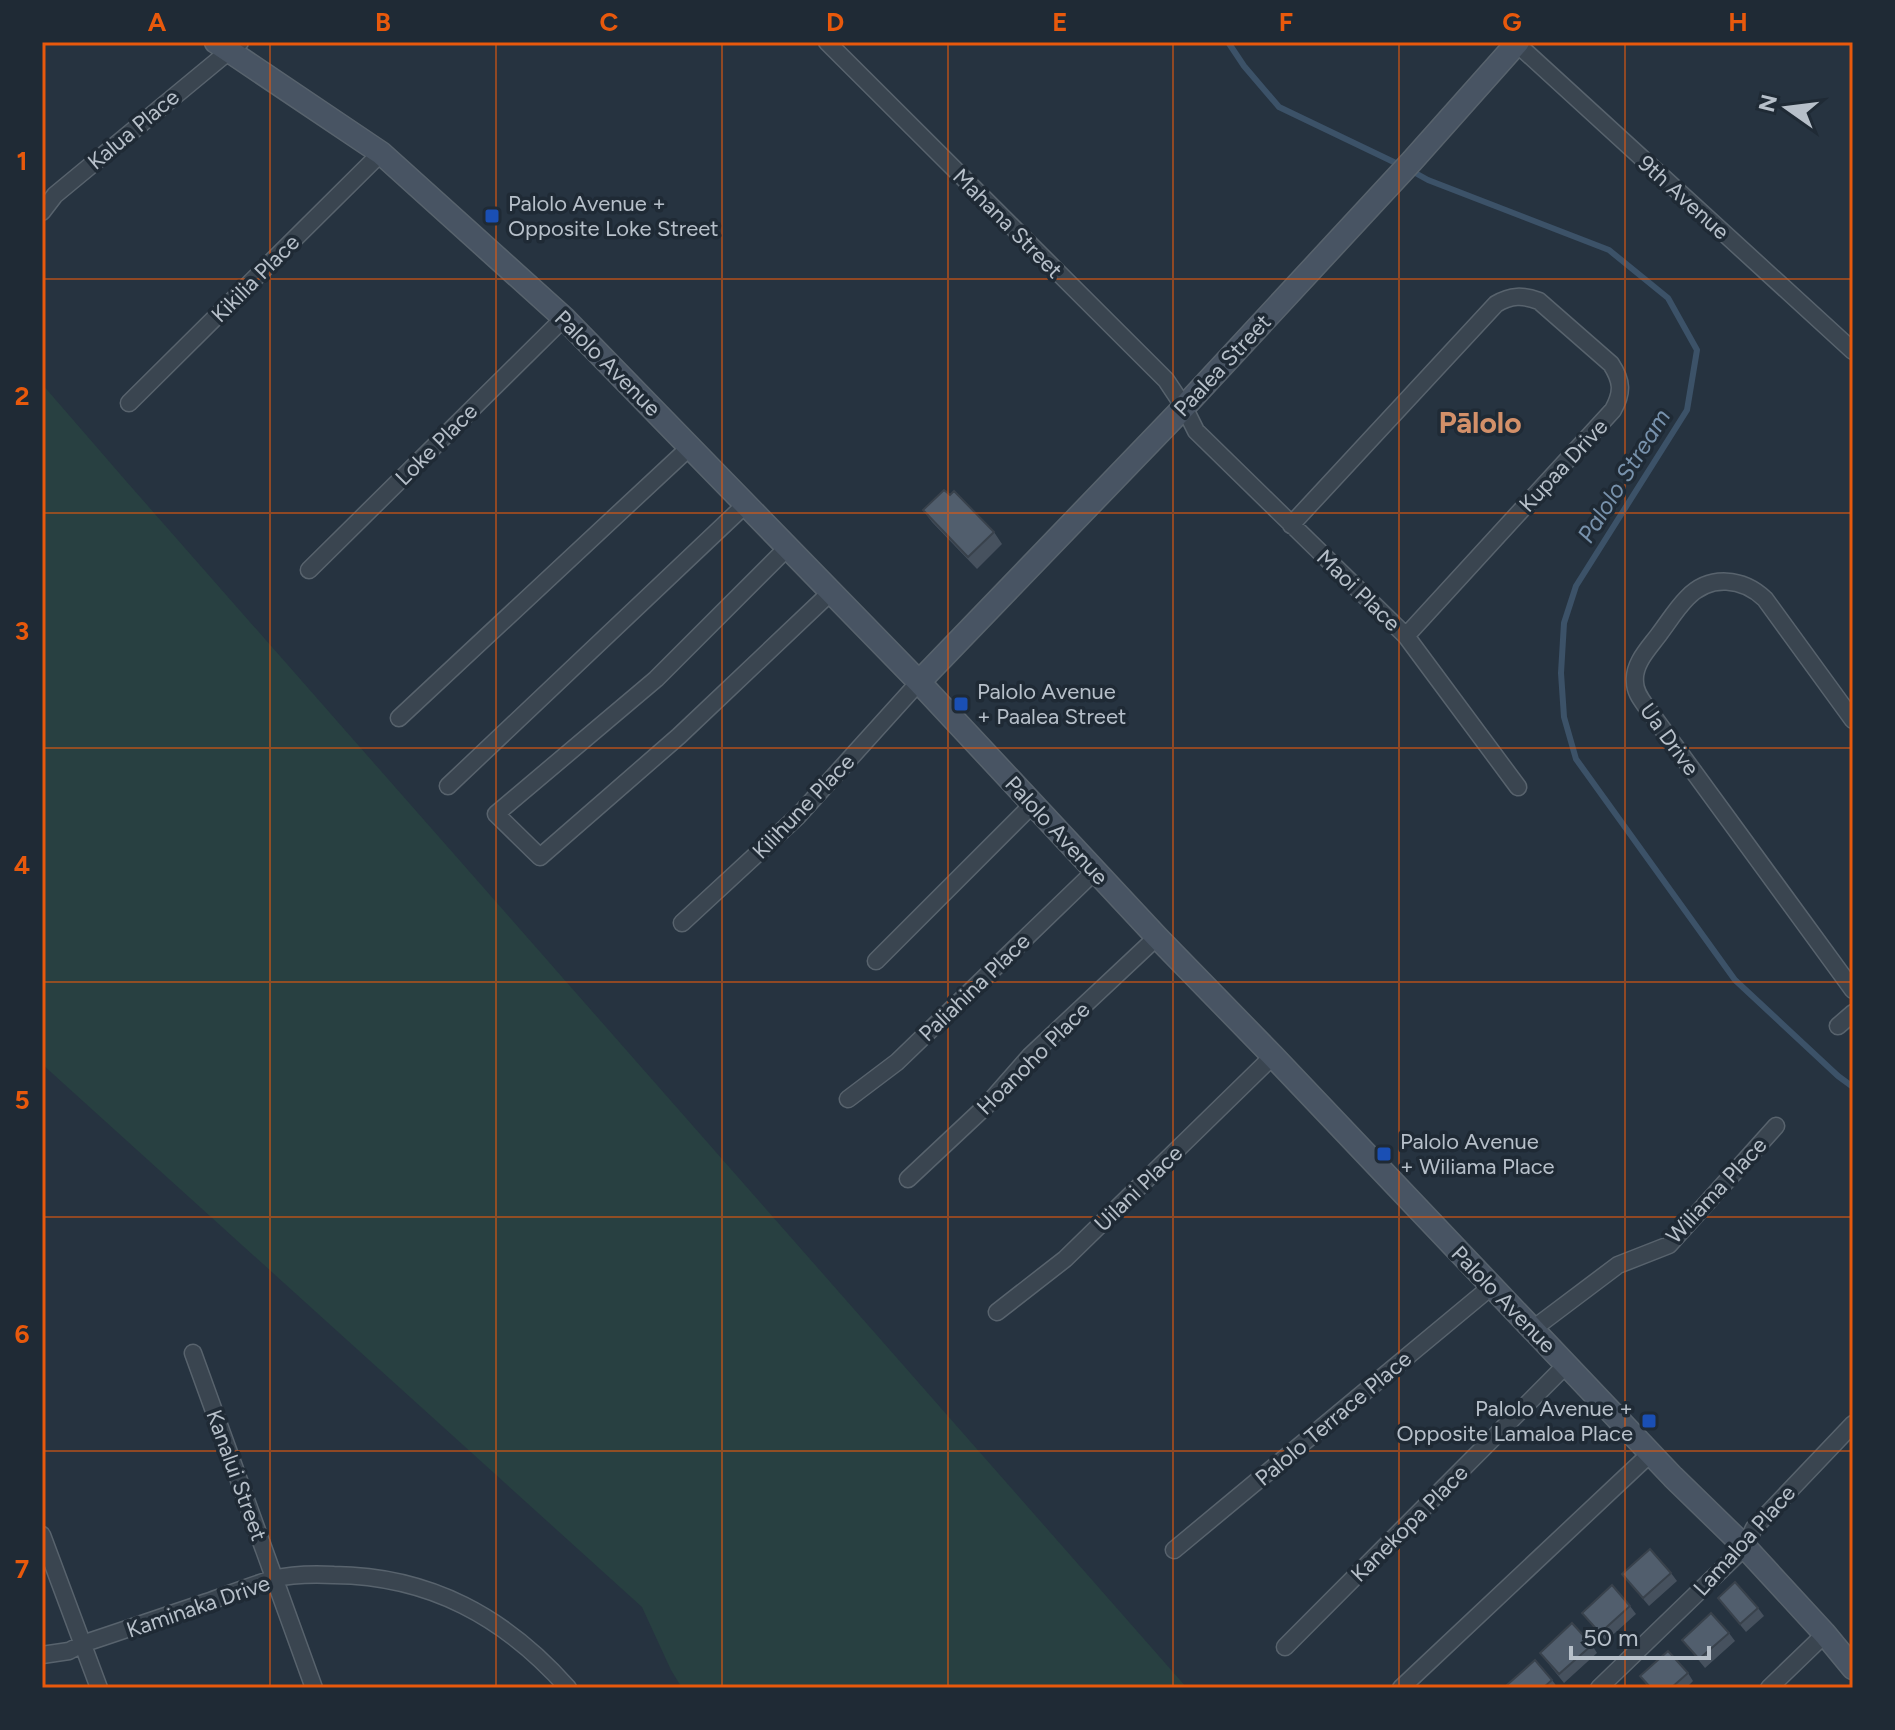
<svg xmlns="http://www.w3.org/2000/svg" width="1895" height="1730" font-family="Figtree,sans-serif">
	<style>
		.green { fill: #284041 }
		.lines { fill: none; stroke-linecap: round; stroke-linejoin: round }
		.stream { stroke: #3c5268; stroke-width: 6 }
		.street-casing { stroke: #58636d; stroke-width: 19 }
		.secondary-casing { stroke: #58636d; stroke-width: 25 }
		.street { stroke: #3a4550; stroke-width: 16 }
		.secondary { stroke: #485463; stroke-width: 22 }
		.wall { fill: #46515e }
		.building { fill: #515e6d; stroke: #39424c; stroke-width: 2 }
		.grid { fill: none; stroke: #e8590c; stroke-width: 2; stroke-opacity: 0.55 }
		.transit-dot { fill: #1a4fb4; stroke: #1f2a35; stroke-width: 3 }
		.labels { text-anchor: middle; stroke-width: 7; stroke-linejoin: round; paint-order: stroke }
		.street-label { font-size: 22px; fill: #b7c0ca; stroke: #1f2a35 }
		.poi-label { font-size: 22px; fill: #b7c0ca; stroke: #1f2a35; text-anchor: start }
		.water-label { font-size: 24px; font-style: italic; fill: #7892ac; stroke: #1f2a35 }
		.district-label { font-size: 30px; font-weight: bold; fill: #d39069; stroke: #1f2a35 }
		.neatline { fill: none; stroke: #e8590c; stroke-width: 3 }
		.grid-label { font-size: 26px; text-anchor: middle; font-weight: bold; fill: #e8590c }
	</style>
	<rect width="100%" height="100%" fill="#263340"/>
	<path class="green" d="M42,384L126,481L1187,1688H682L671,1670L642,1607L42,1064Z"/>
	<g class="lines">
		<path class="stream" d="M1228,42L1244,66L1279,107L1400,165
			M1410,170L1428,180L1609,250L1668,298L1697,350L1687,410L1576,586L1564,623L1561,673L1564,717L1576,759L1735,980L1838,1076L1853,1087"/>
		<defs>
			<path id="street" d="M827,42L1166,380L1184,407L1196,431L1406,636L1518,787
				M1515,42L1853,351
				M42,212L55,195L240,42
				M129,403L381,153
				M1291,525L1496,304C1511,295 1523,295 1539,301L1611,364C1622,381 1623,392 1613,410L1406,636
				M787,548L656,679L496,814L540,857L679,736L831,592
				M309,570L564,318
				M399,718L691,446
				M1853,720L1765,599C1743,578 1710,574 1687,598C1677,608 1669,621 1660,633C1650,647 1633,663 1635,682C1635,691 1640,698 1645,705L1853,990
				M448,786L746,504
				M682,923L798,816L919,682
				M876,961L1033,804
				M1838,1026L1853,1013
				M848,1099L897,1062L1095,871
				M908,1179L987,1105L1030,1056L1157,937
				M997,1312L1065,1259L1273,1056
				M1533,1329L1618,1265L1669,1245L1776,1126
				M193,1353L314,1688
				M42,1535L99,1688
				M1174,1550L1492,1286
				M1285,1647L1567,1364
				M42,1655L69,1651L82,1644C125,1630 167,1615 210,1601C230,1594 252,1585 273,1579C293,1574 314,1574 334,1575C430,1576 505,1617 568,1688
				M1401,1688L1651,1453
				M1599,1688L1745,1547L1754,1528L1853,1424
				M1769,1688L1825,1634"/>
			<path id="secondary" d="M216,42L381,153L564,318L919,682L1157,937L1273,1056L1673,1477L1745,1547L1825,1634L1853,1668
				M919,682L1184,407L1412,161L1518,42"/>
		</defs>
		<use href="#street" class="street-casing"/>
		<use href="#secondary" class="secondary-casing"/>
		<use href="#street" class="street"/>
		<use href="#secondary" class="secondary"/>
	</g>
	<path class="wall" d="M923,510L994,532L1002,544L977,569L932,522Z
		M1671,1573L1677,1581L1649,1606L1622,1574Z
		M1718,1598L1758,1608L1764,1616L1746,1632Z
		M1630,1606L1636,1614L1606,1641L1582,1613Z
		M1729,1633L1735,1641L1705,1668L1682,1640Z
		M1592,1645L1597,1653L1564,1683L1540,1653Z
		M1688,1673L1693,1681L1686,1688H1649L1640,1676Z
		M1552,1680L1558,1688H1509Z"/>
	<path class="building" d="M944,490L950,495L954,491L994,532L968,557L923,510Z
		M1650,1549L1671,1573L1643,1598L1622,1574Z
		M1735,1582L1758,1608L1740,1624L1718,1598Z
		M1612,1585L1630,1606L1600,1633L1582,1613Z
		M1711,1613L1729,1633L1699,1659L1682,1640Z
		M1572,1623L1592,1645L1559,1674L1540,1653Z
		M1668,1651L1688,1673L1671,1688H1651L1640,1676Z
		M1535,1660L1552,1680L1543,1688H1509L1507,1685Z"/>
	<path class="grid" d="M270,42V1688M496,42V1688M722,42V1688M948,42V1688M1173,42V1688M1399,42V1688M1625,42V1688M42,279H1853M42,513H1853M42,748H1853M42,982H1853M42,1217H1853M42,1451H1853"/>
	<g class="transit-dot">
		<rect x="484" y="208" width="16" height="16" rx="4"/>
		<rect x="953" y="696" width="16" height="16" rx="4"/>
		<rect x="1376" y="1146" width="16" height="16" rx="4"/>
		<rect x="1641" y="1413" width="16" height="16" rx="4"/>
	</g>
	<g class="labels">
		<g class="street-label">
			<text transform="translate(133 129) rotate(-40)" y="8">Kalua Place</text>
			<text transform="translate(1684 197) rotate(42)" y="8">9th Avenue</text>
			<text transform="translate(1008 223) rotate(45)" y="8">Mahana Street</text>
			<text transform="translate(255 278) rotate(-45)" y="8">Kikilia Place</text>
			<text transform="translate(608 363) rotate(45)" y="8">Palolo Avenue</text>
			<text transform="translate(1222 365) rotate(-47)" y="8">Paalea Street</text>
			<text transform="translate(436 444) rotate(-45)" y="8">Loke Place</text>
			<text transform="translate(1563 465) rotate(-47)" y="8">Kupaa Drive</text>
			<text transform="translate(1359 590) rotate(44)" y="8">Maoi Place</text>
			<text transform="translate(1670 739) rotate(54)" y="8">Ua Drive</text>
			<text transform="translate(803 806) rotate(-46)" y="8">Kilihune Place</text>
			<text transform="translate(1057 830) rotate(47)" y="8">Palolo Avenue</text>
			<text transform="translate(974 987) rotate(-44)" y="8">Paliahina Place</text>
			<text transform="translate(1033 1058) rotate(-45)" y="8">Hoanoho Place</text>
			<text transform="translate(1138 1188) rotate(-44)" y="8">Uilani Place</text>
			<text transform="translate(1716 1190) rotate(-47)" y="8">Wiliama Place</text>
			<text transform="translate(1504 1299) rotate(46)" y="8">Palolo Avenue</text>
			<text transform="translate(1333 1418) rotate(-40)" y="8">Palolo Terrace Place</text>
			<text transform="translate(237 1475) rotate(70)" y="8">Kanalui Street</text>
			<text transform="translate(1409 1523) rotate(-45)" y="8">Kanekopa Place</text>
			<text transform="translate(1744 1540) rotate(-48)" y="8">Lamaloa Place</text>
			<text transform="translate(198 1606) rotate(-19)" y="8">Kaminaka Drive</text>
		</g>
		<g class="poi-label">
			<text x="508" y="211">Palolo Avenue +<tspan x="508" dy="25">Opposite Loke Street</tspan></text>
			<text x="977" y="699">Palolo Avenue<tspan x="977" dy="25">+ Paalea Street</tspan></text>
			<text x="1400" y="1149">Palolo Avenue<tspan x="1400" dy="25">+ Wiliama Place</tspan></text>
			<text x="1633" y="1416" text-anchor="end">Palolo Avenue +<tspan x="1633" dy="25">Opposite Lamaloa Place</tspan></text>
		</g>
		<g class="water-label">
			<text transform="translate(1624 476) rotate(-58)" y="8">Palolo Stream</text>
		</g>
		<g class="district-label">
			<text x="1480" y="433">Pālolo</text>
		</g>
	</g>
	<rect width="1895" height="1730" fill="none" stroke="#1f2a35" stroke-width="88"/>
	<g transform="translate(1787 108) rotate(284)" stroke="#1f2a35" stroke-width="6" paint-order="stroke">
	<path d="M0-6L14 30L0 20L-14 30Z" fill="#b7c0ca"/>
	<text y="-12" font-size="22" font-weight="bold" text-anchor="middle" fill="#b7c0ca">N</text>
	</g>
	<path d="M1571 1646v12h138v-12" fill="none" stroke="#b7c0ca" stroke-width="4"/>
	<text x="1583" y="1646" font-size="24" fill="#b7c0ca" stroke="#1f2a35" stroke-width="6" paint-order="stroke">50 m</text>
	<rect x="44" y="44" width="1807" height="1642" class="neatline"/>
	<g class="grid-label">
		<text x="157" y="31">A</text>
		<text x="383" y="31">B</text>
		<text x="609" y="31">C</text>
		<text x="835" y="31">D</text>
		<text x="1060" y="31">E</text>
		<text x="1286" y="31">F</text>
		<text x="1512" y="31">G</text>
		<text x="1738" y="31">H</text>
		<text x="22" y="170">1</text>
		<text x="22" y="405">2</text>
		<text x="22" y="640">3</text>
		<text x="22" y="874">4</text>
		<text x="22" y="1109">5</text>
		<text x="22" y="1343">6</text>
		<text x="22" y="1578">7</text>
	</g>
</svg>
